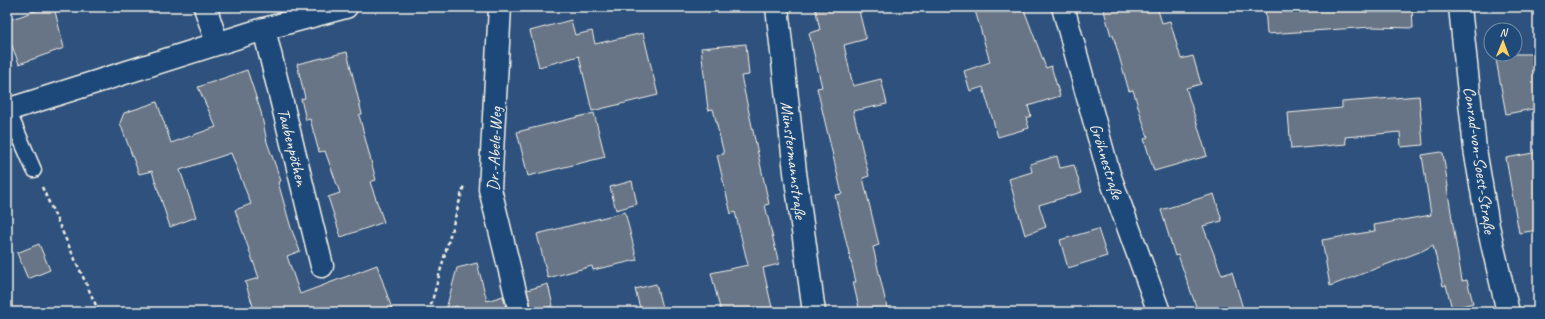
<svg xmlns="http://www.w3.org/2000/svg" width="1545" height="319" font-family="Caveat,sans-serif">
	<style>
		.building { fill: #687487; stroke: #f4f1e8 }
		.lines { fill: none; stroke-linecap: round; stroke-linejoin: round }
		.lane-casing { stroke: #f4f1e8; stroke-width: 17 }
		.street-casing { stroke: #f4f1e8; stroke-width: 25 }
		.path { stroke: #f4f1e8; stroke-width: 2.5; stroke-dasharray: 4 3; stroke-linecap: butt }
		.lane { stroke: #1f4a7a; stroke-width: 14 }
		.street { stroke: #1f4a7a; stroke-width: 22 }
		.labels { text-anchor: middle; stroke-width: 3; stroke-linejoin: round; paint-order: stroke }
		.street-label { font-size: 17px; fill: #f4f1e8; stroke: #1f4a7a }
	</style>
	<rect width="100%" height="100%" fill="#2e527d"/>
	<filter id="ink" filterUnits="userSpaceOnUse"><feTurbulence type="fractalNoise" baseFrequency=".025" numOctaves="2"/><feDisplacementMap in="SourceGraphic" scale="8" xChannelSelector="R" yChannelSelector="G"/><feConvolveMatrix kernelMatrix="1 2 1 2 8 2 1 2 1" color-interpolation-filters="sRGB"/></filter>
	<g filter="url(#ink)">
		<path class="building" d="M46,7H54L64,48L19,64L7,33V21Z
			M815,7H858L866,39L844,45L853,86L881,79L887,104L853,111L869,176L863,178L879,245L873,247L888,312H860L853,282H856L835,195L842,194L817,88L822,87L809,33L820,30Z
			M974,7H1023L1046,68L1051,66L1060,96L1028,106L1031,116L1026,118L1029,128L998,137L983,87L970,91L964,71L990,62Z
			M1103,7H1157L1162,23L1170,21L1181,59L1193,56L1201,84L1186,88L1207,156L1154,171L1144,139L1148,137L1141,116L1133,90L1129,91L1113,35L1111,36Z
			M1265,7H1412L1413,28L1372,27L1267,34Z
			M571,20L575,35L592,31L595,44L643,33L658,95L592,111L579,56L539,67L530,31Z
			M746,44L749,75L741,76L769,204L765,205L779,264L763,268L773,312H721L711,273L748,265L735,212L731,214L717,155L724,154L713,109L708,110L701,48Z
			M347,52L362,114L359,115L376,180L370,182L384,222L341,237L328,197L340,193L325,151L319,152L310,119L306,120L301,99L305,98L297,64Z
			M1495,54H1534V69L1538,94V108L1506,114Z
			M247,70L261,112L267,142L281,181L278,182L291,228L300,251L287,256L300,294L377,265L393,312H255L245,282L259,278L235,210L251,204L231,153L180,170L196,217L170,227L152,171L139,174L120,123L124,113L157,102L171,143L216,127L198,87Z
			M1419,96L1423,145L1401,147L1400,132L1345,137L1346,144L1291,149L1288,113L1342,108V102Z
			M594,113L605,157L528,176L517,132Z
			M1441,152L1443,153L1448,187H1447L1462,281L1467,280L1473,303L1452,309L1446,285L1443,286L1433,245L1422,251L1330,286L1322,240L1375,231L1374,225L1431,215L1422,155Z
			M1538,152V230L1519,233L1506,158Z
			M1057,156L1060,168L1074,165L1082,192L1039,205L1046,227L1025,235L1009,179L1032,172L1030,164Z
			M632,181L637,204L616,210L610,187Z
			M1214,194L1222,221L1203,226L1222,275L1232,272L1244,312H1198L1178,255L1175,256L1161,210Z
			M625,212L637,260L593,270L592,266L548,278L537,234Z
			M1098,229L1107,256L1068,268L1060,240Z
			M39,244L50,270L28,279L17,253Z
			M477,263L487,301L503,296L507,312H459L457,306L446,309L457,268Z
			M548,284L553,306L532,311L527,290Z
			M656,284L663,312H641L635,289Z"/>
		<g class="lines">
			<defs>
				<path id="lane" d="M8,110L34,170"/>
				<path id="street" d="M205,7L217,43
					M500,7L490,189L520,312
					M777,7L795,172L814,312
					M1063,7L1109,174L1159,312
					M1460,7L1475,149L1488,226L1508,312
					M264,29L322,266
					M7,110L264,29L346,7"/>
			</defs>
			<use href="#lane" class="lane-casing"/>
			<use href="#street" class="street-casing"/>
			<path class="path" d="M42,187L99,312
				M429,312L464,185"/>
			<use href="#lane" class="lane"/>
			<use href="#street" class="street"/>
		</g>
	</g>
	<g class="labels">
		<g class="street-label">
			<text transform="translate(293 147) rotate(76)" y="6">Taubenpöthen</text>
			<text transform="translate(494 149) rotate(-88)" y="6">Dr.-Abele-Weg</text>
			<text transform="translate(794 160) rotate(83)" y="6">Münstermannstraße</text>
			<text transform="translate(1480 160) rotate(82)" y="6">Conrad-von-Soest-Straße</text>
			<text transform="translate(1107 161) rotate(73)" y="6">Gröhnestraße</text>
		</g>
	</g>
	<rect width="1545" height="319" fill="none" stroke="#1f4a7a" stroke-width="24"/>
	<rect x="12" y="12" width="1521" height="295" fill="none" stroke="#f4f1e8" stroke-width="1.5" filter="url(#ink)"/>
	<g transform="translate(1503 42) rotate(1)"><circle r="19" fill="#1f4a7a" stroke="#748da6"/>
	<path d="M0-3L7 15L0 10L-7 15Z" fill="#ffd166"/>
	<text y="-6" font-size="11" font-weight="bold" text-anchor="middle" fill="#f4f1e8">N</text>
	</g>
</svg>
